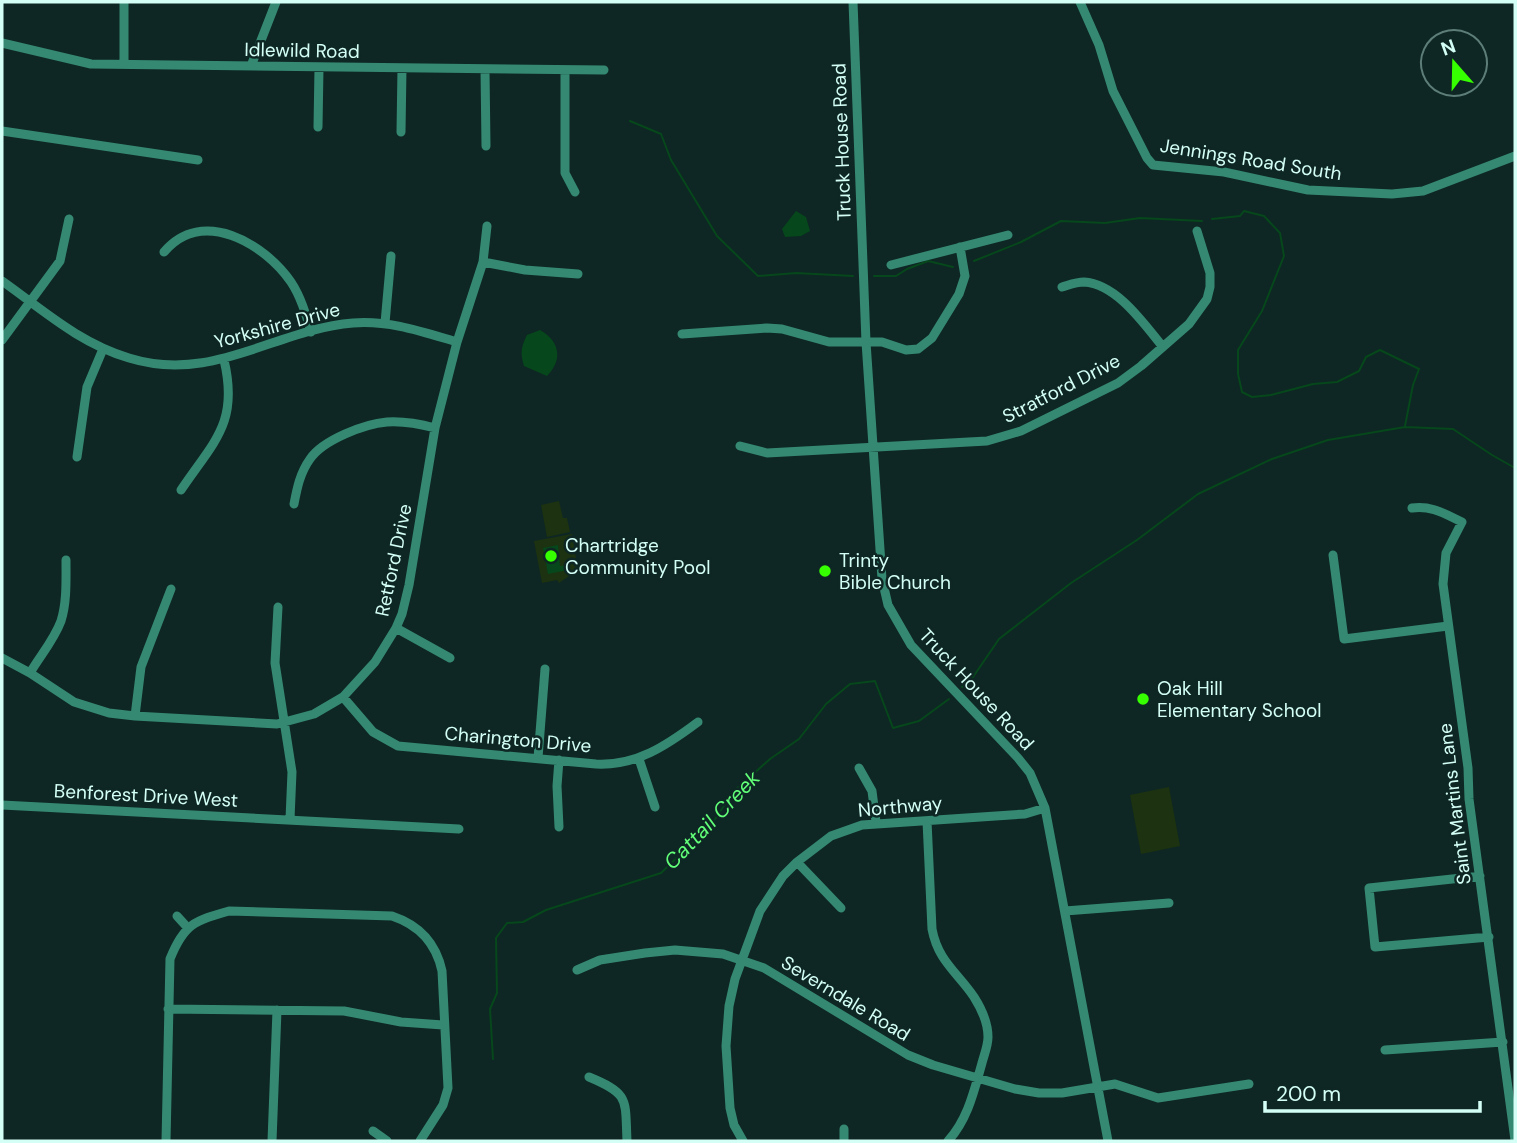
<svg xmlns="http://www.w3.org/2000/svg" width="1517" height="1143" font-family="'DM Sans',sans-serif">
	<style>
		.green { fill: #1c3210 }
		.water { fill: #06471b }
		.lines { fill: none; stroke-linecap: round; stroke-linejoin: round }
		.stream { stroke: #06471b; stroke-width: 2 }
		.minor { stroke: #358972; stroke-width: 9 }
		.poi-dot { fill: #36ff00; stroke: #0e2724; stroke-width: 2.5 }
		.labels { text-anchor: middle; stroke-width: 5; stroke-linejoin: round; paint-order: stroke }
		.street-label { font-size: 19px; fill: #d4fff6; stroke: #0e2724 }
		.poi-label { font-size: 19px; fill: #d4fff6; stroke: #0e2724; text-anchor: start }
		.water-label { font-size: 21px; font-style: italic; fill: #62ff79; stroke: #0e2724 }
	</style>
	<rect width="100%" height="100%" fill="#0e2724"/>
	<path class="green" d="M559,501L563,518H567L570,532L547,537L541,505Z
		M572,534L578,570L559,583L557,580L542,583L534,541Z
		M1169,787L1180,846L1141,854L1130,795Z"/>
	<path class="water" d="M796,211L806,217L810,231L801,236L785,237L782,229Z
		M540,330C560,341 563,360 547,376L524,366C520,353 521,347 527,335Z
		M558,545L560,566L567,565L568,570L548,574L543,548Z"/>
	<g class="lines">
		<path class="stream" d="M630,121L661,134L671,160L717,236L758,276L796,273L853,276
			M1212,219L1240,216L1244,211L1264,216L1280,233L1284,256L1262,311L1238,350V374L1242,392L1252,397L1271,395L1313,384L1337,382L1359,371L1366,357L1380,350L1419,369L1413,385L1405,426
			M974,261L1021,242L1061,221L1105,223L1140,218L1202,221
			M874,276H896L907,269L928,261L953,267
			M962,687L971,680L999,639L1071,583L1137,540L1198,494L1272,459L1328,440L1405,427L1453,429L1492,455L1515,468
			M493,1059L490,1009L497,993L496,938L507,923L523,922L546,910L661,873L711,825L734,791L770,759L799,739L826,704L850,684L875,681L893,728L919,721L949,699"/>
		<path class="minor" d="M853,2L866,342L882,579L888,605L911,645L1018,758L1030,773L1045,808L1108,1141
			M1080,2L1099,45L1113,91L1147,158L1153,165L1224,172L1308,190L1392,194L1423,191L1515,156
			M2,43L91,64L604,70
			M124,64V2
			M251,66L276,2
			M485,70L486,146
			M565,71V173L575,192
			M318,127L319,68
			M2,131L198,160
			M401,132L402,68
			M164,252C202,207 264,243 291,282C301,297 306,315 311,332
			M483,262L525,270L578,274
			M891,265L1008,235
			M2,281C43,310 79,343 129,358C213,384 276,329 353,323C389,320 423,332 457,342
			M1062,287C1069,285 1076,282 1084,282C1117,284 1144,324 1163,347
			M385,323L391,256
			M682,334L767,328L782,329L829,342H882L906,350L918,349L932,338L959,294L965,276L960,247
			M2,340L60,261L69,219
			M740,446L767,453L987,441L1021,431L1118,383L1141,366L1189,324L1207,299L1210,287V273L1197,231
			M77,457L87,387L103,349
			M181,490C214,441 239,423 224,360
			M294,504C297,488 300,473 310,459C323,440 364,424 387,422C402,421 420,424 435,428
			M1412,508C1431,505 1445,514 1462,522L1446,553L1443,584L1468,768L1469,799L1515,1140
			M1333,555L1344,639L1448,626
			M278,607L275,663L292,772L290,819
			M396,628L450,658
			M2,658L30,673L74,702L109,713L135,716L277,724L314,714L343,697L375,662L396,628L402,614L409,585L435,428L457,342L483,262L487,226
			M30,673C40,656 54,640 61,621C67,602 66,580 66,560
			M343,697L373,732L398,746L596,764C636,766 666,746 698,722
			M135,716L141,667L171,589
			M538,758L545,669
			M639,759L655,807
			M559,760L557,786L559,827
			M859,768L872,791L876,822
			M2,805L459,829
			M927,821L932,929C938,961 957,972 974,997C981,1008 988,1024 988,1037C988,1046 984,1055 982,1063C974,1091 968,1119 948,1141
			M797,862L841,908
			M1480,876L1369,888L1375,947L1489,937
			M1065,911L1169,903
			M177,916L187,927
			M577,970L600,960L645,953L675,950L723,954L764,968L908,1055L933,1065L1015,1089L1039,1093H1062L1115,1084L1158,1098L1249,1084
			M168,1009L344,1011L401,1022L443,1025
			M1385,1050L1503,1042
			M589,1077C630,1094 625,1099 627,1141
			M373,1131L387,1141
			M166,1141L170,959C184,924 194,921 229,911L392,916C419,925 436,943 442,971L448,1088L443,1105L420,1141
			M272,1141L277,1010
			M743,1141L734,1125L730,1108L726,1046L729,1006L735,979L760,911L783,876L797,862L831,836L862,825L1025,814L1045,808
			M844,1141V1129"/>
	</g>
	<g class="poi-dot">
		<circle cx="551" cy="556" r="7"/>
		<circle cx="825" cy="571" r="7"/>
		<circle cx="1143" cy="699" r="7"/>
	</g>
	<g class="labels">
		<g class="street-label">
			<text transform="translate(302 50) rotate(1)" y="7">Idlewild Road</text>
			<text transform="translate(841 142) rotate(-92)" y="7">Truck House Road</text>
			<text transform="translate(1251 159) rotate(9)" y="7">Jennings Road South</text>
			<text transform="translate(277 325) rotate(-15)" y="7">Yorkshire Drive</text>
			<text transform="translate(1061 388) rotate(-27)" y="7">Stratford Drive</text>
			<text transform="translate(393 560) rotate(-78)" y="7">Retford Drive</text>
			<text transform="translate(977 689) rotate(47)" y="7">Truck House Road</text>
			<text transform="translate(518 739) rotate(5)" y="7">Charington Drive</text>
			<text transform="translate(146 795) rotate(3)" y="7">Benforest Drive West</text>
			<text transform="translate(1454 804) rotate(-97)" y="7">Saint Martins Lane</text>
			<text transform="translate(900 806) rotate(-5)" y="7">Northway</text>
			<text transform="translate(846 998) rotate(31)" y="7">Severndale Road</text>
		</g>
		<g class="poi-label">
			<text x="565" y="552">Chartridge<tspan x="565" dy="22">Community Pool</tspan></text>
			<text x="839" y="567">Trinty<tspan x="839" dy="22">Bible Church</tspan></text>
			<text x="1157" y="695">Oak Hill<tspan x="1157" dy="22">Elementary School</tspan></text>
		</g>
		<g class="water-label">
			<text transform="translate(712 820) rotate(-46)" y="7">Cattail Creek</text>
		</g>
	</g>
	<rect width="1517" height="1143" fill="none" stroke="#d4fff6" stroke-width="7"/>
	<g transform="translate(1454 63) rotate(340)"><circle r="33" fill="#0e2724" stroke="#5d7d78" stroke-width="2"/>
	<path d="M0-5L12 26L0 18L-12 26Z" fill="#36ff00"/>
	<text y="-10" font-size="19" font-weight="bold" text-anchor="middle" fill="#d4fff6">N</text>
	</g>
	<path d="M1265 1101v10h215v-10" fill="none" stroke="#d4fff6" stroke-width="3.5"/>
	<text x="1276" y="1101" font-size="21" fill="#d4fff6" stroke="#0e2724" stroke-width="5" paint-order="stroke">200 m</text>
</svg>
